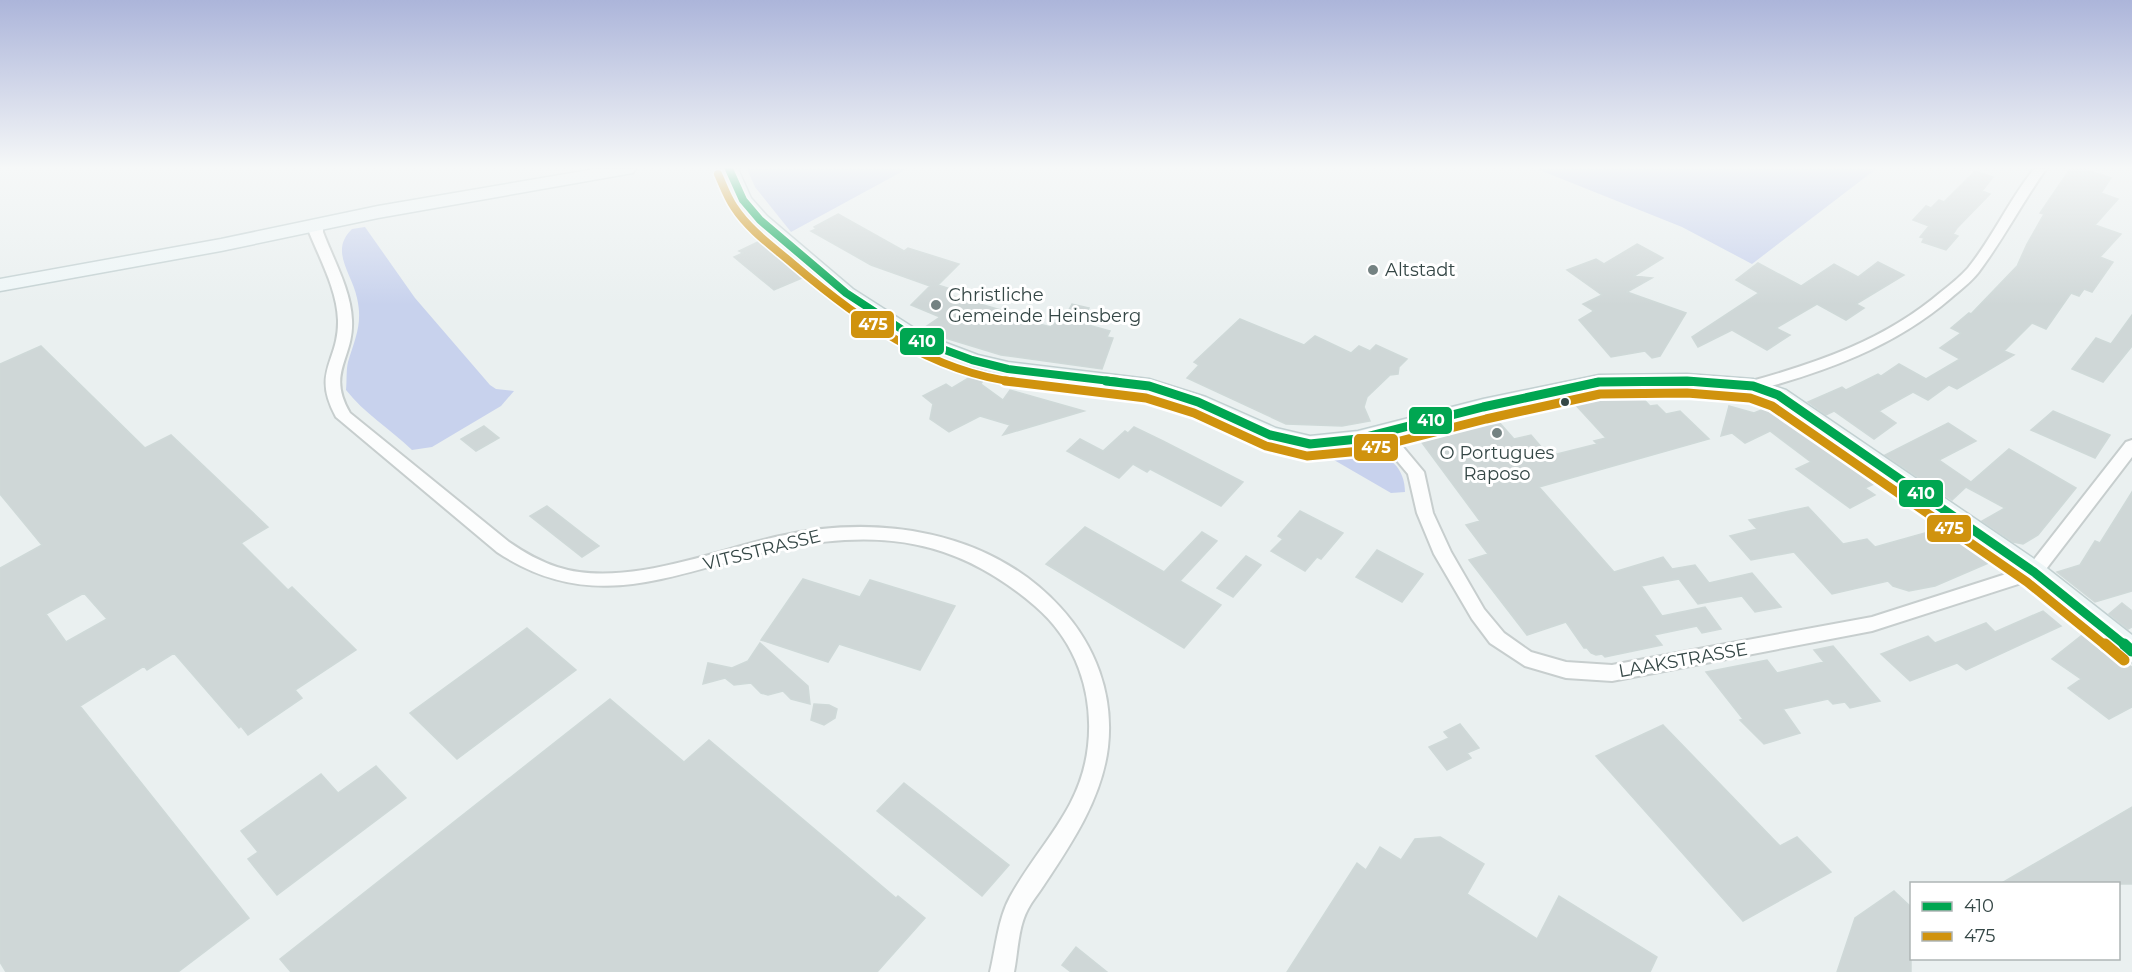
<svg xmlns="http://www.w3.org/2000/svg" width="2132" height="972" font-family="Montserrat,sans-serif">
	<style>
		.green { fill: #c8d2ed }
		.building { fill: #cfd7d7; stroke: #cfd9d8; stroke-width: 1.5; fill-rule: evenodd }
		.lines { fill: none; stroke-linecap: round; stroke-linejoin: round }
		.street-casing { stroke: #c7cece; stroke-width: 4 }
		.secondary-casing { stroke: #c2d0d1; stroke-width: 3 }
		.street { fill: #fcfdfd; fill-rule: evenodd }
		.secondary { fill: #eef6f7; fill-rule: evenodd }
		.bus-1-far2-casing { stroke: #fff; stroke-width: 11 }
		.bus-1-far1-casing { stroke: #fff; stroke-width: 14 }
		.bus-1-casing { stroke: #fff; stroke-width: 16 }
		.bus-2-far2-casing { stroke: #fff; stroke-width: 11 }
		.bus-2-far1-casing { stroke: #fff; stroke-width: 14 }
		.bus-2-casing { stroke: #fff; stroke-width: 16 }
		.bus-1-far2 { stroke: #00a651; stroke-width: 8 }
		.bus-1-far1 { stroke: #00a651; stroke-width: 9 }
		.bus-1 { stroke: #00a651; stroke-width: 11 }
		.bus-2-far2 { stroke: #d0930e; stroke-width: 8 }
		.bus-2-far1 { stroke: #d0930e; stroke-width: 9 }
		.bus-2 { stroke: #d0930e; stroke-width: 11 }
		.poi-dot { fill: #748282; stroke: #fff; stroke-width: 2 }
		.bus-dot { fill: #354746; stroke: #fff; stroke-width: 2 }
		.labels { text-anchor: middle; stroke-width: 6; stroke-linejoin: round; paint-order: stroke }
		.poi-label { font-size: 18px; fill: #354746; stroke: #fff; text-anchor: start }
		.street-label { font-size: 18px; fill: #354746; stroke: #fff }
		.line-badge { stroke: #fff; stroke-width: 2 }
		.badge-label { font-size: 16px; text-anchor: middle; font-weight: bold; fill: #fff }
	</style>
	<rect width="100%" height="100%" fill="#eaf0f0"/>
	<path class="green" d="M747,169H904L905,170L791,232L755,187Z
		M1537,169H1876L1752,264L1682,227Z
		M365,227L415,298L490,385L496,389L514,391L501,406L432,447L412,450C390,429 364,413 346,390C347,381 346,370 348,362C355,338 363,324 357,298C352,273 329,251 352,229Z
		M1367,451C1389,454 1405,468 1405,492L1391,493L1334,460L1341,457Z"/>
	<path class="building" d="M2070,169H2084L2111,178L2101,193L2118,199L2095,225L2121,234L2100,257L2113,262L2092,292L2084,289L2079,296L2071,293L2046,329L2032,323L2004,351L2014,355L1957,389L1949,385L1928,400L1913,392L1879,411L1896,423L1874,439L1834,411L1826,415L1808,402L1842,387L1846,390L1878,374L1881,376L1899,364L1926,379L1960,359L1940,348L1961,333L1951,328L1969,313L1971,314L2019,264H2018L2027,244L2044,214L2040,213Z
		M1975,171L1993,177L1982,191L1990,194L1957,228L1953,234L1958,236L1946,250L1922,242L1924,238L1920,237L1929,226L1913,220L1926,206L1931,208L1939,200L1944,202Z
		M838,214L904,251L908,248L959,264L938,285L951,289L946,294L1021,316L1019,319L1051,327L1054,323L1061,324L1072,304L1089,308L1081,323L1110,331L1107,337L1113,338L1102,369L1001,355L942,337L924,328L940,317L911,305L930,286L871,265L811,231L816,229L814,227Z
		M758,242L788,266L802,278L774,290L734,257L743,253L739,251Z
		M1637,244L1663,258L1634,276L1652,278L1627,292L1686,313L1660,356L1652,358L1645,351L1611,357L1579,320L1594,311L1583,304L1602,295L1567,270L1596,259L1604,264Z
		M1878,262L1904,275L1856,304L1864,308L1846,320L1817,304L1776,328L1790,335L1767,350L1732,330L1698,347L1692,337L1759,293L1736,280L1758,263L1801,286L1834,264L1858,277Z
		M2132,315V346L2103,382L2072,369L2096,338L2111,344Z
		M1240,319L1304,345L1315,336L1351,353L1359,346L1370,351L1376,345L1407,359L1399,367L1398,374L1390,375L1367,397L1364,407L1370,421L1342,426L1286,424L1187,378L1199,365L1194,362Z
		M41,346L145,448L171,435L268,527L241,543L288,590L292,587L356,650L295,690L302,698L248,735L241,726L239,728L174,653L147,670L144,666L80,706L249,918L178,972H6L0,962V568L42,545L0,494V364ZM84,593L107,619L66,642L46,614Z
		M980,371L987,373L981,384L1003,400L1010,390L1084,411L1003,435L1010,425L980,416L949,432L930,419L933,404L923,396L946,384L952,388Z
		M1637,392L1650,406L1657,405L1666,414L1680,411L1709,439L1539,487L1614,572L1663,557L1672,569L1695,565L1709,583L1752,573L1781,607L1755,612L1742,596L1698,604L1679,579L1641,586L1662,616L1705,607L1721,629L1702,633L1697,626L1654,635L1662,645L1605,657L1602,654L1596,655L1591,653L1587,648H1584L1566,622L1527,635L1469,560L1488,554L1466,525L1480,521L1420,440L1499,422L1514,439L1531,435L1549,456L1597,444L1594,441L1606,438L1571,400L1597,394L1598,397L1615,394L1618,397Z
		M1729,406L1754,413L1766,408L1781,414L1784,413L1802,425L1797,428L1836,455L1841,452L1847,457L1855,470L1861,467L1877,478L1869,481L1874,484L1865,488L1875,495L1850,508L1796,469L1811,462L1770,431L1745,443L1732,433L1721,436Z
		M2053,411L2110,435L2095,458L2031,430Z
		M1948,423L1976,441L1939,460L1971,482L2009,449L2076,488L2038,535L2023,544L2013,542L1982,521L2005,508L1966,487L1952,500L1885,455Z
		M484,426L499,438L476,451L461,439Z
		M1134,427L1163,441L1243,482L1221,506L1150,469L1147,472L1133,464L1119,478L1067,451L1080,439L1103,451L1125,431L1128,433Z
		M2132,492V591L2095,602L2057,572L2080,565L2095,541L2100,543Z
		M547,506L587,537L599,546L582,557L530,516Z
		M1808,507L1843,544L1867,539L1875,547L1946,527L1993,561L1935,586L1909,591L1893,586L1888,581L1832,594L1794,552L1751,560L1730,536L1757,529L1749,520Z
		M1300,511L1343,533L1321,559L1317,557L1305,571L1271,551L1283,539L1278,536Z
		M1085,527L1164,572L1202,532L1217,541L1180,581L1221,605L1184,648L1046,564Z
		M1377,550L1423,574L1402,602L1356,577Z
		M1246,556L1261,565L1233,597L1217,588Z
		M803,579L860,597L870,580L955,606L920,670L839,644L828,662L761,640Z
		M2122,603L2132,611V627L2128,629L2109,614Z
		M2043,611L2061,626L1966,670L1957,663L1910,681L1881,654L1928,636L1935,643L1986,623L1995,632Z
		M527,628L576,670L457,759L410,713Z
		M2086,632L2121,661L2132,667V707L2109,719L2068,688L2081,679L2052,659Z
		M760,643L808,686L810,704L791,699L783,691L768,695L761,693L751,683L734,685L725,678L703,684L708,663L732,668L748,661Z
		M1833,646L1880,701L1850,708L1845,702L1833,704L1828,699L1783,709L1800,733L1764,744L1740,720L1743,719L1706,672L1767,660L1777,673L1824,662L1814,650Z
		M610,699L684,762L709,740L896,898L898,896L925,918L877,972H291L280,959Z
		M814,704L829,705L837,709L835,718L824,725L811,720Z
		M1460,724L1479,748L1467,753L1471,758L1447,770L1429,747L1449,738L1444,732Z
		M1663,725L1780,846L1797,837L1831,872L1743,921L1596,756Z
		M376,766L406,798L277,895L248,859L258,852L241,831L321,774L338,793Z
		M904,783L1009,865L982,896L877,811Z
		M2132,807V884H2000Z
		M1440,837L1484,864L1467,894L1537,939L1559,896L1657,957L1650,972H1287L1357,863L1366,870L1380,847L1401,860L1415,839Z
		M1894,891L1911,907V972H1837L1855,918Z
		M1076,947L1107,972H1071L1062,965Z"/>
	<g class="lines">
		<defs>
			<path id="street" d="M2034,169H2046C2022,203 2003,240 1978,273C1970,283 1960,290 1951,298C1894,347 1825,372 1753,391L1748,390L1745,386L1748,382C1817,363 1885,340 1941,292C1950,285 1960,277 1968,268C1993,237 2009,200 2034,169Z
				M317,221L323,225V232C333,259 351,290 352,320C354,359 326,372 350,413L509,542C525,553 539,561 557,567C624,589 715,550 780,536C878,514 989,530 1060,607C1095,645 1114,694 1108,747C1102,798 1072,843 1044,885C1039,893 1032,901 1028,909C1018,927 1018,952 1014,972H990C996,947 998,919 1010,897C1039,844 1081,810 1088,746C1094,693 1076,641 1035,606C957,539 882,529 784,548C679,569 598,619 497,552L336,417C311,371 339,362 338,320C337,290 320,259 309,232L311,225Z
				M1382,428L1388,429L1424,472L1433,513L1451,552L1484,609L1504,633L1531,652L1566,662L1612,665L1872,617L2028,567L2126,442L2132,440V457L2040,577L1872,631L1612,681L1566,678L1525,666L1490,643L1472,619L1434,554L1417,513L1408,474L1374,433L1376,429Z"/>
			<path id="secondary" d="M595,169H636L633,173L627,174L378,218L221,251L0,291V279L221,239L378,206Z
				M720,169H738L751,198L767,216L853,289L925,335L978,355L1008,362L1149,379L1206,397L1276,428L1310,436L1358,431L1483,399L1599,375L1687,374L1753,379L1786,390L2043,565L2132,635V662L2122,659L2025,579L1770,400L1751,393L1687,388L1599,389L1483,415L1358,447L1310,452L1262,441L1190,407L1147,393L1008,376L964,365L911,345L839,297L753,224L734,200Z"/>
		</defs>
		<use href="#street" class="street-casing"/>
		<use href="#secondary" class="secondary-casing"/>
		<use href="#street" class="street"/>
		<use href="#secondary" class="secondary"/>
		<defs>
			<path id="bus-1-far2" d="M729,169L743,200L760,220L846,293L918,340L972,360L1008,369L1119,382
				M1597,382H1705"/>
			<path id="bus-1-far1" d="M1106,381L1149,386L1198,402L1270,435L1310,444L1358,439L1483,407L1599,382L1687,381L1753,386L1778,395L2034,572L2126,646"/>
			<path id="bus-1" d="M2124,644L2132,651"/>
			<path id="bus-2-far2" d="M718,174C723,185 727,197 734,207C749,230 772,246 793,264C858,319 930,372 1016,382"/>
			<path id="bus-2-far1" d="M1005,381L1146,398L1194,413L1266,446L1307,456L1361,451L1486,419L1600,394L1687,393L1750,398L1772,406L2027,582L2106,646"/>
			<path id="bus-2" d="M2105,644L2124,660"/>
		</defs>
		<use href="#bus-1-far2" class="bus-1-far2-casing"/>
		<use href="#bus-1-far1" class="bus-1-far1-casing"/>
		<use href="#bus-1" class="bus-1-casing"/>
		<use href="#bus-2-far2" class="bus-2-far2-casing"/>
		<use href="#bus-2-far1" class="bus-2-far1-casing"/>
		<use href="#bus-2" class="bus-2-casing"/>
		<use href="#bus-1-far2" class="bus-1-far2"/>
		<use href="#bus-1-far1" class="bus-1-far1"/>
		<use href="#bus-1" class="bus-1"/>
		<use href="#bus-2-far2" class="bus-2-far2"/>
		<use href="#bus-2-far1" class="bus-2-far1"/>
		<use href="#bus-2" class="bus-2"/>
	</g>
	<linearGradient id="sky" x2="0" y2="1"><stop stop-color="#acb5da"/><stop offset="0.55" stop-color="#f6f8f8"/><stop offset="1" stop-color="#f6f8f8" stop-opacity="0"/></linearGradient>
	<rect width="2132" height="305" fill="url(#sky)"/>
	<g class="poi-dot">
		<circle cx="1373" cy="270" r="6"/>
		<circle cx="936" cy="305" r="6"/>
		<circle cx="1497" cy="433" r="6"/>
	</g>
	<circle class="bus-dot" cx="1565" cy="402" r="5"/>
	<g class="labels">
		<g class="poi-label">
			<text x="1385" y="276">Altstadt</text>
			<text x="948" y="301">Christliche<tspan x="948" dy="21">Gemeinde Heinsberg</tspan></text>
			<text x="1497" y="459" text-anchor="middle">O Portugues<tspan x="1497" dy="21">Raposo</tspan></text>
		</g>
		<g class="street-label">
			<text transform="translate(762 550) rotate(-14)" y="6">VITSSTRASSE</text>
			<text transform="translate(1683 660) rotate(-10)" y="6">LAAKSTRASSE</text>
		</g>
	</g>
	<g class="line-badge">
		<rect x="850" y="310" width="45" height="29" rx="6" fill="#d0930e"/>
		<rect x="899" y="327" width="46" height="29" rx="6" fill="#00a651"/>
		<rect x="1408" y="406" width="45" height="29" rx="6" fill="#00a651"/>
		<rect x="1353" y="433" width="46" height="29" rx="6" fill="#d0930e"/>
		<rect x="1898" y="479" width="46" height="29" rx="6" fill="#00a651"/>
		<rect x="1926" y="514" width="46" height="29" rx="6" fill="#d0930e"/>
	</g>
	<g class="badge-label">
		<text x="873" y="330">475</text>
		<text x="922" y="347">410</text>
		<text x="1431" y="426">410</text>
		<text x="1376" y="453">475</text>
		<text x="1921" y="499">410</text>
		<text x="1949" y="534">475</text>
	</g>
	<rect x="1910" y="882" width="210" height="78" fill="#ffffff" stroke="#aeb5b5" stroke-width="1.5"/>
	<rect x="1922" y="902" width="30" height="9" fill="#00a651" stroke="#aeb5b5" stroke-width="1.5"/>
	<text x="1964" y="912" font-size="18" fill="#354746">410</text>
	<rect x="1922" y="932" width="30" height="9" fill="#d0930e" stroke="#aeb5b5" stroke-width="1.5"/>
	<text x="1964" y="942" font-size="18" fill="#354746">475</text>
</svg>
